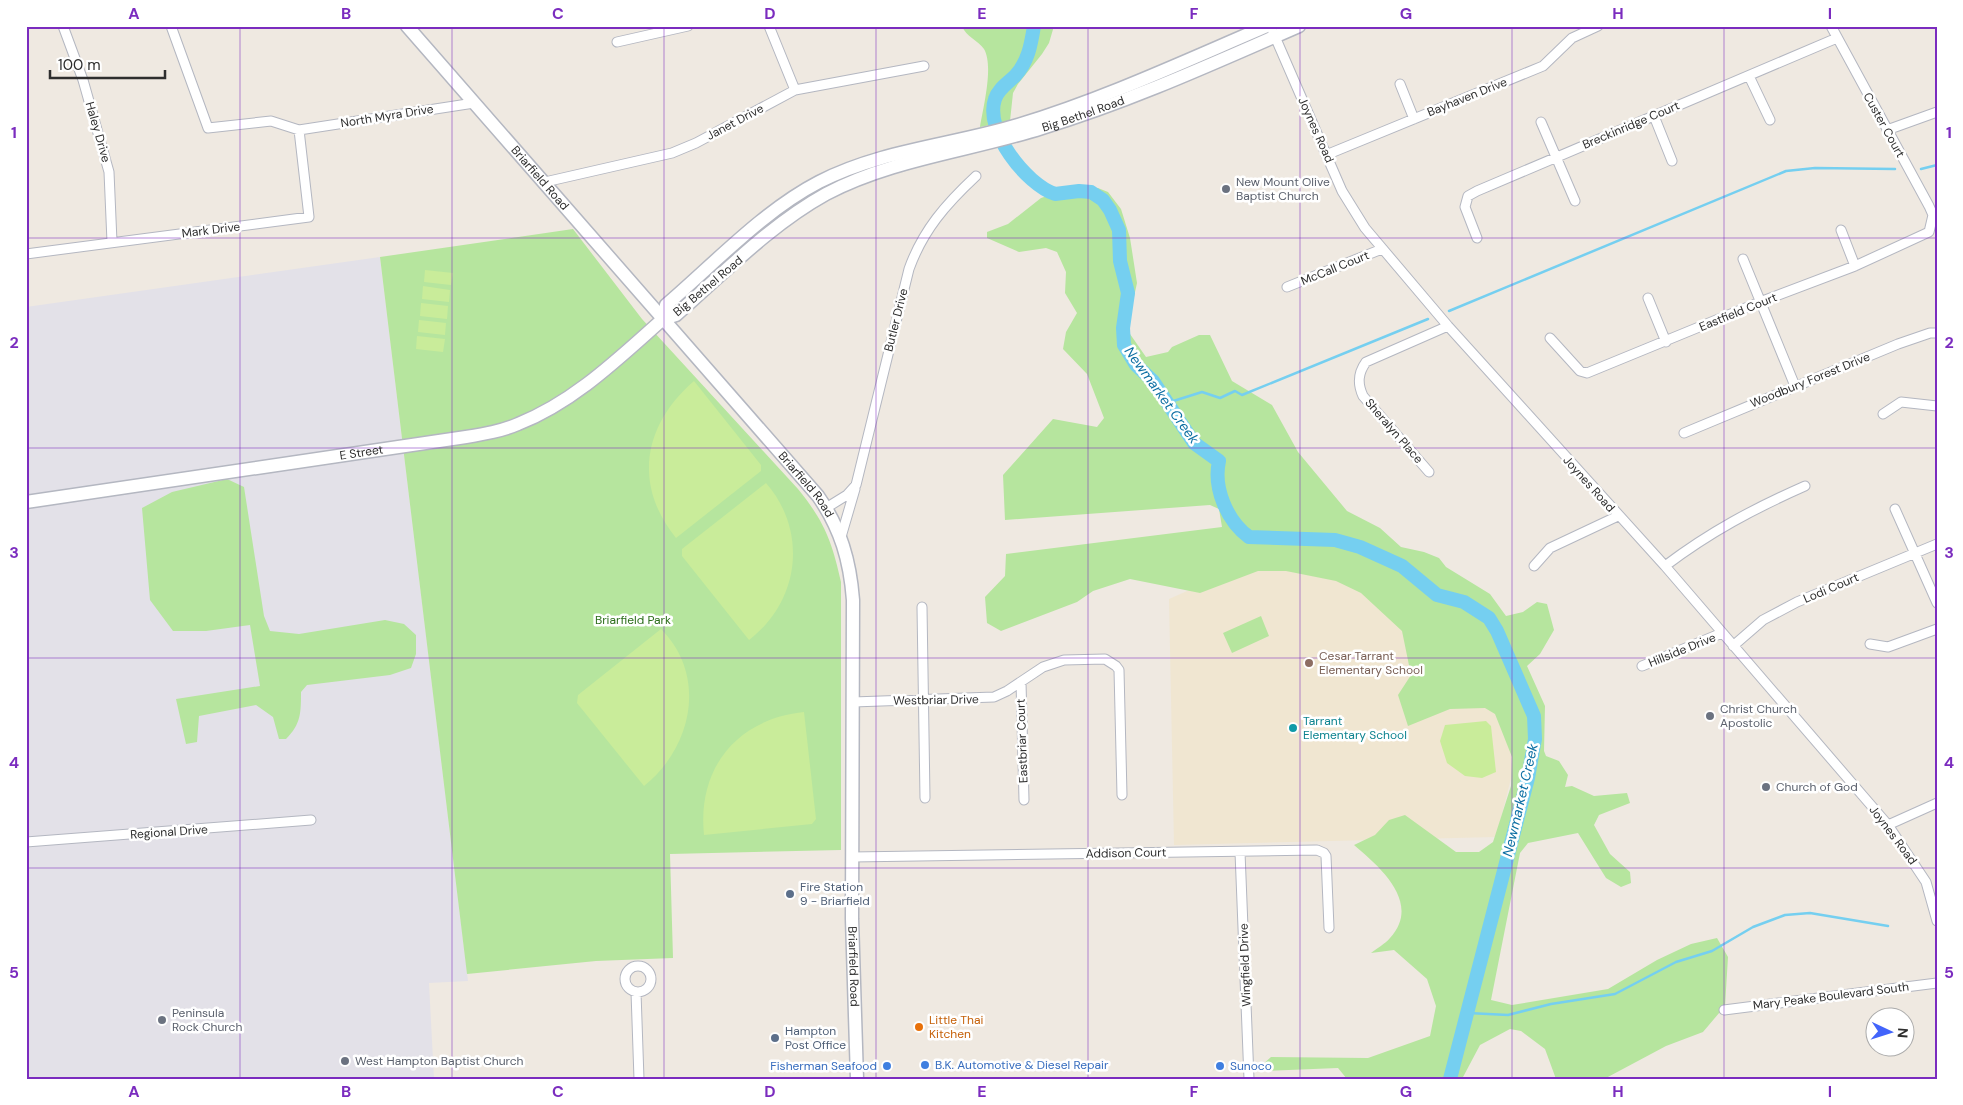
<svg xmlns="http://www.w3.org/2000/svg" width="1963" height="1105" font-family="'DM Sans',sans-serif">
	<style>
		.industrial { fill: #e3e1e8 }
		.education { fill: #f0e6d1 }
		.green { fill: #b6e59e }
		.pitch { fill: #c9ec9a }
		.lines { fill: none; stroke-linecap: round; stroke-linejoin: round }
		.stream { stroke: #75cff0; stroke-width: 2.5 }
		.river { stroke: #75cff0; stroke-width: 14 }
		.street-casing { stroke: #b4b7c1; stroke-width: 11 }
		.secondary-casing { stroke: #b4b7c1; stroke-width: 15 }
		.street { stroke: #fff; stroke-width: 9 }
		.secondary { stroke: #fff; stroke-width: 12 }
		.grid { fill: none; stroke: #7b2cbf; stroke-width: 1; stroke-opacity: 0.55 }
		.worship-dot { fill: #6b7280; stroke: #fff; stroke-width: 2 }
		.education-dot { fill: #8d6e63; stroke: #fff; stroke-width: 2 }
		.culture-dot { fill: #0f9aa8; stroke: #fff; stroke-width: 2 }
		.service-dot { fill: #5c6f8a; stroke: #fff; stroke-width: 2 }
		.food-dot { fill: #e8710a; stroke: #fff; stroke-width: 2 }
		.shop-dot { fill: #3f7fe0; stroke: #fff; stroke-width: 2 }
		.labels { text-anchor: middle; stroke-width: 5; stroke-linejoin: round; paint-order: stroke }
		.street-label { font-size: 12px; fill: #2e2e2e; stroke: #fff }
		.worship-label { font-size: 12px; fill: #5b616d; stroke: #fff; text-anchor: start }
		.park-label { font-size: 12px; fill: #2c6e1b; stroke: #fff }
		.education-label { font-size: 12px; fill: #785e54; stroke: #fff; text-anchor: start }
		.culture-label { font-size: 12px; fill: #0d838f; stroke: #fff; text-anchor: start }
		.service-label { font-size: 12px; fill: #4e5e75; stroke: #fff; text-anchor: start }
		.food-label { font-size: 12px; fill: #c56008; stroke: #fff; text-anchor: start }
		.shop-label { font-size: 12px; fill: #366cbe; stroke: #fff; text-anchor: start }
		.water-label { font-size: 14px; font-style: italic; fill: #0d6fa3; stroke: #fff }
		.neatline { fill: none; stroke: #7b2cbf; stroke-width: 2 }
		.grid-label { font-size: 16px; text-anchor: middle; font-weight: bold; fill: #7b2cbf }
	</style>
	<rect width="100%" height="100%" fill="#efe9e1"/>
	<path class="industrial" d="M380,257L468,981L429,983L434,1079H26V307Z"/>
	<path class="education" d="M1244,566L1340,571L1524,728L1496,837L1174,845L1169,599Z"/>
	<path class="green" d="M962,26H1054L1049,43L1042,54L1018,84L1013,93L1010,121L980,127C983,108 994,66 984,49C978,40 966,37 962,26Z
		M1098,188L1108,192L1121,209L1130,238L1137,283L1130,315V334L1146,357L1168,352L1172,347L1199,335H1210L1232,381L1272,405L1298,452L1347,511L1380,528L1401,547L1424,552L1439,558L1446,567L1490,594L1506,616L1523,612L1537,602L1547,604L1554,630L1540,654L1527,666L1545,706L1544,751L1546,756L1559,761L1568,775L1565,787L1572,786L1594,796L1627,793L1630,803L1599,815L1594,825L1610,854L1630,872L1631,883L1621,887L1606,878L1578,833L1528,843L1520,853L1491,1000L1512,1005L1608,989L1657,960L1691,944L1717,938L1728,957L1725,1006L1703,1032L1666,1046L1606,1078L1556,1079L1545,1049L1521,1031L1510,1029L1480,1045L1462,1079H1347L1338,1068L1267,1071L1261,1066L1271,1057L1368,1058L1430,1036L1436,1006L1427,979L1394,950L1371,953C1377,948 1385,944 1390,938C1422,903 1380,867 1354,845L1375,835L1389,820L1405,815L1456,852H1479L1493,842L1511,786L1512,757L1495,714L1485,708L1450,709L1408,726L1398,695L1411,675L1402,631L1361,593L1336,581L1286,571H1258L1200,593L1130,579L1093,591L1077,602L1001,631L987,623L985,597L1005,576L1006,554L1222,527L1219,509L1210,505L1005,520L1003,475L1053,419L1097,427L1104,418L1087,374L1063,349L1066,332L1077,313L1065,293L1066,272L1057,252L1046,248L1019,252L987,238V232L1008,224L1041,198L1068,189Z
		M573,229L642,319L798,489C824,521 832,541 841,582V850L670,854L673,958L596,961L467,974L380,257Z
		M227,479L244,487L264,616L270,631L299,634L385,620L404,624L416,635V654L411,668L390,675L307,685L301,692C301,713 301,724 286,739H279L273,717L256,705L199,716L197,742L186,744L176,699L260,686L250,625L206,631H173L150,600L142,508L172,492Z
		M1261,616L1269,636L1232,653L1223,633Z"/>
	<path class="pitch" d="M425,270L453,273L451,285L424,282Z
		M423,286L450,290L449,302L422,299Z
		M421,303L448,306L447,319L420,316Z
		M419,320L446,323L445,335L418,332Z
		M417,336L445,339L443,352L416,349Z
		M694,381L761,465V471L676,538C633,485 643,425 694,381Z
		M766,483C808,531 800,601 749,640L682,556V549Z
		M661,629C708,676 692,748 644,786L577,703L578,695Z
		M804,712L816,819L812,824L704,835C697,768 737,719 804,712Z
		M1486,721L1491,726L1496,772L1482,778L1465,776L1447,763L1440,741L1445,725Z"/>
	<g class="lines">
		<path class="stream" d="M1921,169L1937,165
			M1449,311L1786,171L1815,168L1895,169
			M1167,403L1202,392L1220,398L1235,391L1242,395L1428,319
			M1468,1013L1508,1015L1551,1004L1615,994L1676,962L1712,951L1753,927L1785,915L1810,913L1888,926"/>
		<path class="river" d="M1034,26C1031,45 1028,62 1015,76C1008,83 998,89 995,99C984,131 1026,184 1055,194L1079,191L1091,192L1103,200L1110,210L1119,230L1120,261L1128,293L1123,328L1124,345L1136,365L1153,381L1194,443L1219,461C1213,488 1227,521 1249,537L1335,540L1360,547L1402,566L1437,595L1464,602L1489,618L1497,631L1534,716L1535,739L1528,778L1450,1079"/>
		<defs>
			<path id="street" d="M63,26L83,80L109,172L112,242
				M171,26L208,128L271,121L299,130L474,103
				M769,26L795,90
				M1273,32L1342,191L1365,228L1448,326L1665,566L1888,825L1926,882L1937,921
				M617,42L688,26
				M1749,76L1770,120
				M1400,84L1414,119
				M1654,116L1672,161
				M1541,122L1575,201
				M1887,130L1937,112
				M1326,155L1543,66L1572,38L1598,26
				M545,182L672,153L696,143L795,90L924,66
				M1841,230L1855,266
				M1477,238L1465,207L1468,196L1477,191L1837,38
				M26,254L309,217L299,130
				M1743,259L1795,386
				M1287,287L1382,249
				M1648,298L1666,342
				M1550,338L1580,371L1587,373L1760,302L1855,266L1929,232L1933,215L1929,206L1831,26
				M1883,414L1901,402L1937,406
				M1684,433L1898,344L1930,333H1937
				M1429,472L1363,396C1357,383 1358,373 1366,362L1448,326
				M826,508L847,495L856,485L909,269C923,230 946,204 976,176
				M1895,509L1937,603
				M841,537L855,489
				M1534,566L1550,548L1618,516
				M1665,566C1710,532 1753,509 1805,486
				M922,607L925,798
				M1870,644L1888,647L1937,629
				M1733,646L1763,620L1797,602L1937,544
				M1642,666L1722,633
				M1021,682L1024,800
				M853,702L994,697L1007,691L1043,667L1064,660L1105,659L1116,666L1119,670L1122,795
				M1888,825L1937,803
				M26,842L311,820
				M1240,852L1249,1079
				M852,857L1317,850L1324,853L1326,856L1329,928
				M625 979a13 13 0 1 1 26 0a13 13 0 1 1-26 0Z
				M636,992L639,1079
				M1724,1010L1937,983"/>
			<g id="secondary">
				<path id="s1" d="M407,26L818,496C841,529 850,561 853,600L852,919L857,1079"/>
				<path d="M663,319L666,305C714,264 763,211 819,182C881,150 952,145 1018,125C1104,99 1185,61 1267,26"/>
				<path id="s2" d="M26,502L466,437C484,434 502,431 518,424C574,402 619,358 663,319L676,315C724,273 770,225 826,194C892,159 971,151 1042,128C1131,101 1214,63 1299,26"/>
			</g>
		</defs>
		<use href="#street" class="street-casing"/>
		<use href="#secondary" class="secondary-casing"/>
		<use href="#street" class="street"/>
		<use href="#secondary" class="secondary"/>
	</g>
	<path class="grid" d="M240,26V1079M452,26V1079M664,26V1079M876,26V1079M1088,26V1079M1300,26V1079M1512,26V1079M1724,26V1079M26,238H1937M26,448H1937M26,658H1937M26,868H1937"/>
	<g class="worship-dot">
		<circle cx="1226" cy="189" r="5"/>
		<circle cx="1710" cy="716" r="5"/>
		<circle cx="1766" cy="787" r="5"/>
		<circle cx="162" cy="1020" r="5"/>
		<circle cx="345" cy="1061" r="5"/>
	</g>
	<circle class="education-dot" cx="1309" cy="663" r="5"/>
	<circle class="culture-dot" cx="1293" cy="728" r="5"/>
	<g class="service-dot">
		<circle cx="790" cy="894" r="5"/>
		<circle cx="775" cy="1038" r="5"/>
	</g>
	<circle class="food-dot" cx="919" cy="1027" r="5"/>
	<g class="shop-dot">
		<circle cx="925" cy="1065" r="5"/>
		<circle cx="887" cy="1066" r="5"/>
		<circle cx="1220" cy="1066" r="5"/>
	</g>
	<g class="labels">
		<g class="street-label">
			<text transform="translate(1467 97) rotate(-22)" y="4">Bayhaven Drive</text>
			<text dy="4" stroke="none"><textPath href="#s2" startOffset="1155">Big Bethel Road</textPath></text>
			<text transform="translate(387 116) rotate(-9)" y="4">North Myra Drive</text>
			<text transform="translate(735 122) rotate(-28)" y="4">Janet Drive</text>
			<text transform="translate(1631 125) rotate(-23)" y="4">Breckinridge Court</text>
			<text transform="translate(1884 125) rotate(61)" y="4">Custer Court</text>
			<text transform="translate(1316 130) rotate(66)" y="4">Joynes Road</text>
			<text transform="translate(98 132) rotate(74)" y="4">Haley Drive</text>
			<text dy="4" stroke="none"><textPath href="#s1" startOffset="202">Briarfield Road</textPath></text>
			<text transform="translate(211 230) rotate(-7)" y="4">Mark Drive</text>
			<text transform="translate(1335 268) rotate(-22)" y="4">McCall Court</text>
			<text transform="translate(708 286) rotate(-40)" y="4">Big Bethel Road</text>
			<text transform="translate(1738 312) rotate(-22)" y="4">Eastfield Court</text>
			<text transform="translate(896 320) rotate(-76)" y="4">Butler Drive</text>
			<text transform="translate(1810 380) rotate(-22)" y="4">Woodbury Forest Drive</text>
			<text transform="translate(1394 431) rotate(49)" y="4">Sheralyn Place</text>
			<text dy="4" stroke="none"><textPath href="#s2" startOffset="339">E Street</textPath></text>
			<text transform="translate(1589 484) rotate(48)" y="4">Joynes Road</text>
			<text dy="4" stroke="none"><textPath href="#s1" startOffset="608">Briarfield Road</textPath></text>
			<text transform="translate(1831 588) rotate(-23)" y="4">Lodi Court</text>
			<text transform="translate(1682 650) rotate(-22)" y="4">Hillside Drive</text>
			<text transform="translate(936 700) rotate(-1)" y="4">Westbriar Drive</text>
			<text transform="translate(1022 741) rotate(-92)" y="4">Eastbriar Court</text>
			<text transform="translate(169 832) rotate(-4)" y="4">Regional Drive</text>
			<text transform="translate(1893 835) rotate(53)" y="4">Joynes Road</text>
			<text transform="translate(1126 853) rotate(-1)" y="4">Addison Court</text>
			<text transform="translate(1245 965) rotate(-92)" y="4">Wingfield Drive</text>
			<text dy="4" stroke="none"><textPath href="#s1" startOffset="1102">Briarfield Road</textPath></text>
			<text transform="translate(1831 996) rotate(-7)" y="4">Mary Peake Boulevard South</text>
		</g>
		<g class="worship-label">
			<text x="1236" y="186">New Mount Olive<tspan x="1236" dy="14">Baptist Church</tspan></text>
			<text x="1720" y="713">Christ Church<tspan x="1720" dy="14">Apostolic</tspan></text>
			<text x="1776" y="791">Church of God</text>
			<text x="172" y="1017">Peninsula<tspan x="172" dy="14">Rock Church</tspan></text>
			<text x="355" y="1065">West Hampton Baptist Church</text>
		</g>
		<g class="park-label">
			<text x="633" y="624">Briarfield Park</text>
		</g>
		<g class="education-label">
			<text x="1319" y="660">Cesar Tarrant<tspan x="1319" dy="14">Elementary School</tspan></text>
		</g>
		<g class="culture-label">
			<text x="1303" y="725">Tarrant<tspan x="1303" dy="14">Elementary School</tspan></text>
		</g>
		<g class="service-label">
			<text x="800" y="891">Fire Station<tspan x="800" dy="14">9 - Briarfield</tspan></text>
			<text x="785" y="1035">Hampton<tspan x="785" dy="14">Post Office</tspan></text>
		</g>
		<g class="food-label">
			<text x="929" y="1024">Little Thai<tspan x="929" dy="14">Kitchen</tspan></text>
		</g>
		<g class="shop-label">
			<text x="935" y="1069">B.K. Automotive &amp; Diesel Repair</text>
			<text x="877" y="1070" text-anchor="end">Fisherman Seafood</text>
			<text x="1230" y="1070">Sunoco</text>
		</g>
		<g class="water-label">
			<text transform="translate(1162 395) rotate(54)" y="5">Newmarket Creek</text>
			<text transform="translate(1520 800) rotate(-77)" y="5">Newmarket Creek</text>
		</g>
	</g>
	<rect width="1963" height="1105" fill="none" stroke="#ffffff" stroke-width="55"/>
	<g transform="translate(1890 1032) rotate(94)"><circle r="24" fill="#ffffff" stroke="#ababab"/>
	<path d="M0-4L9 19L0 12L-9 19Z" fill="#4264fb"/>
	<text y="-8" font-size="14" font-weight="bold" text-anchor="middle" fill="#2e2e2e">N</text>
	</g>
	<path d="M50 70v8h115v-8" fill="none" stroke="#2e2e2e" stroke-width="2.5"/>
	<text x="58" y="70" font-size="15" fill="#2e2e2e" stroke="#ffffff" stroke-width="4" paint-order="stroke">100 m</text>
	<rect x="28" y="28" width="1908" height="1050" class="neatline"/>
	<g class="grid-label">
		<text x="134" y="19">A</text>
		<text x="346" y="19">B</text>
		<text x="558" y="19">C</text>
		<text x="770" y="19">D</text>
		<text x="982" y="19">E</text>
		<text x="1194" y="19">F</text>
		<text x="1406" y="19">G</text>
		<text x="1618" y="19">H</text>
		<text x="1830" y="19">I</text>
		<text x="14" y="138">1</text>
		<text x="1949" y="138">1</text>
		<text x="14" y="348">2</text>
		<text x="1949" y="348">2</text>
		<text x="14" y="558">3</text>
		<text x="1949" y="558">3</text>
		<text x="14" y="768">4</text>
		<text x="1949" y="768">4</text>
		<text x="14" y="978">5</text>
		<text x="1949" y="978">5</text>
		<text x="134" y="1097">A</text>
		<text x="346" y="1097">B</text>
		<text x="558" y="1097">C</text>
		<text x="770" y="1097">D</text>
		<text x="982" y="1097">E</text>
		<text x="1194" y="1097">F</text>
		<text x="1406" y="1097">G</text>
		<text x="1618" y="1097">H</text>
		<text x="1830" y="1097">I</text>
	</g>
</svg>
